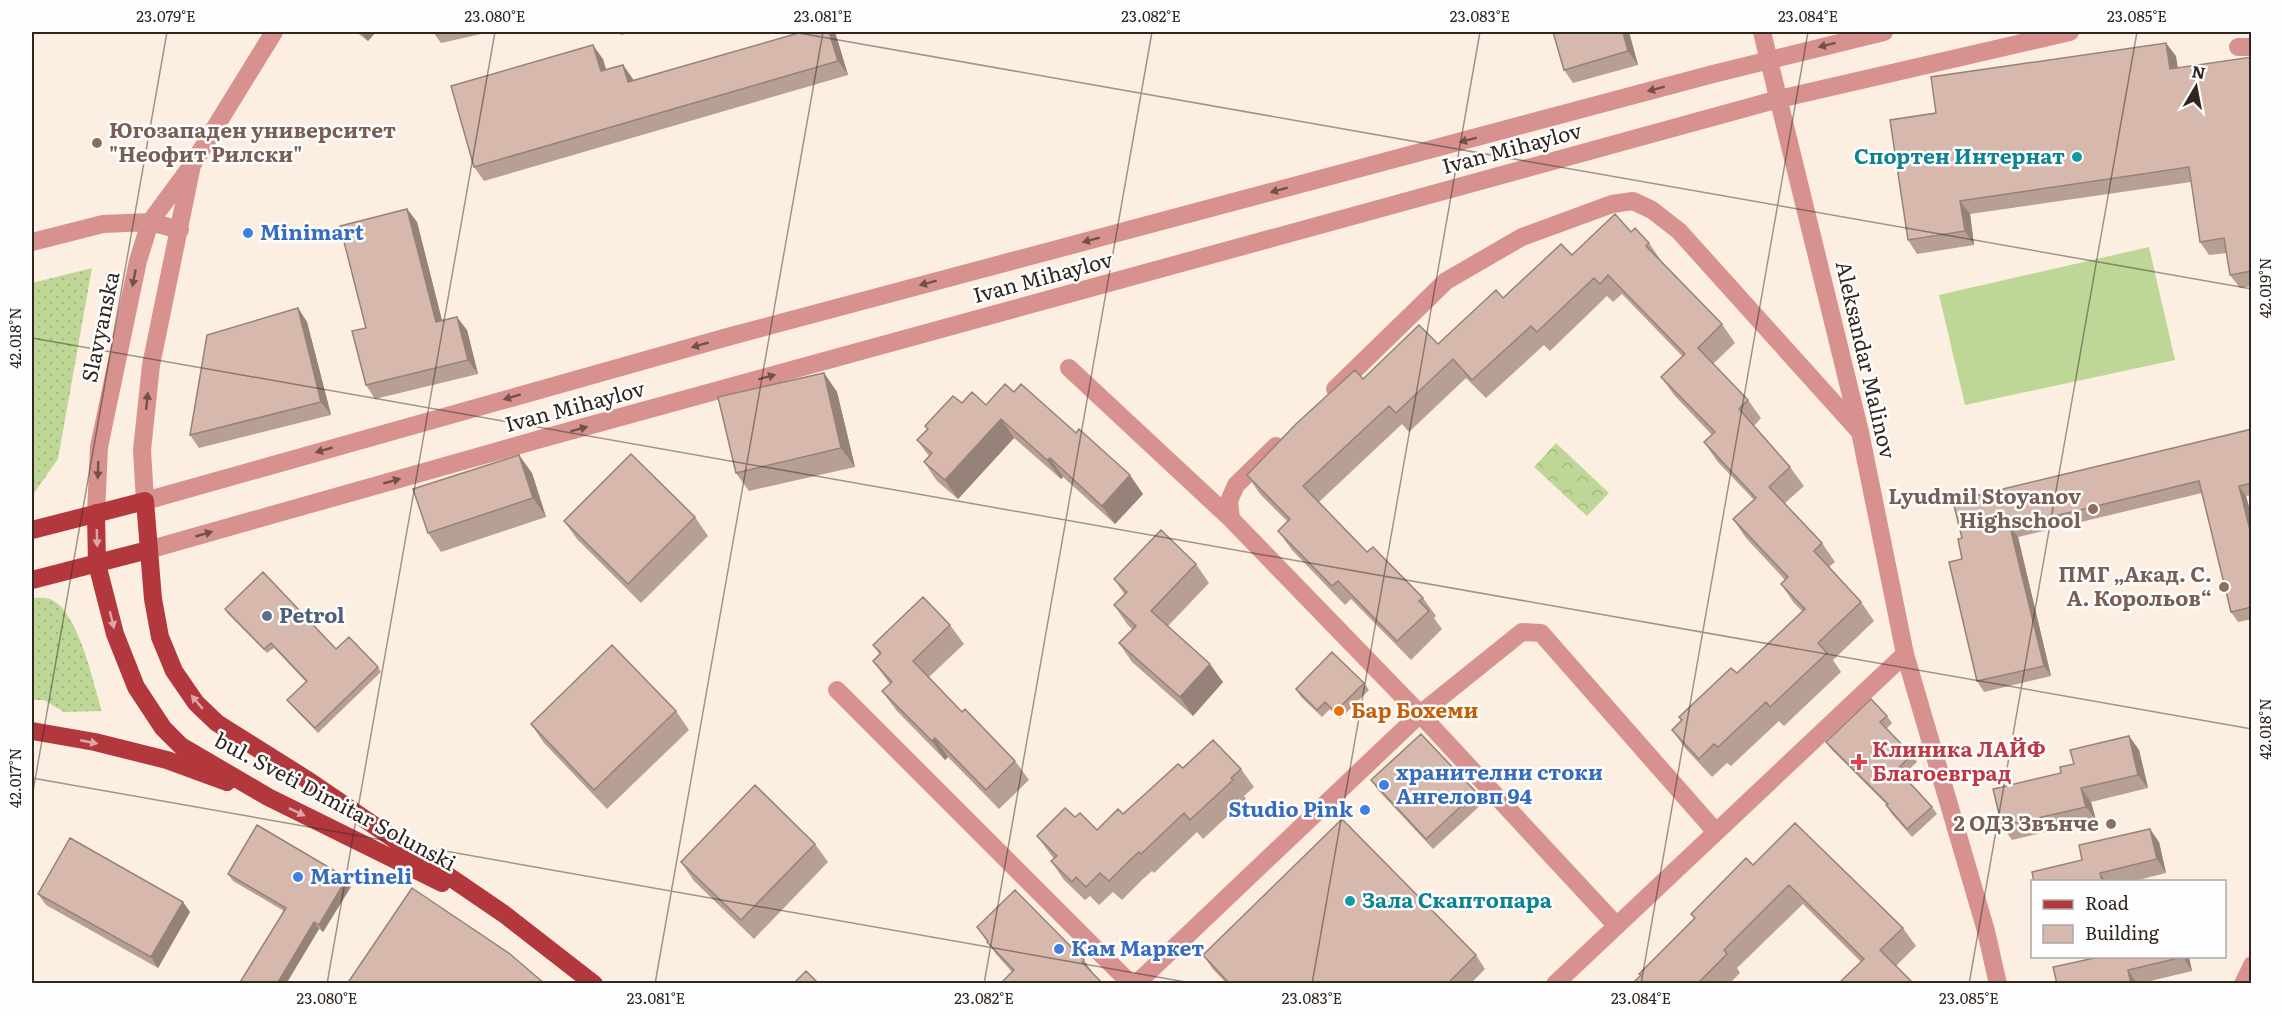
<svg xmlns="http://www.w3.org/2000/svg" width="2283" height="1015" font-family="Literata,serif">
	<style>
		.grass { fill: url(#grass-dots) }
		.park { fill: url(#park-crowns) }
		.pitch { fill: #bfd796 }
		.lines { fill: none; stroke-linecap: round; stroke-linejoin: round }
		.minor { stroke: #d7928f; stroke-width: 18 }
		.major { stroke: #b3383d; stroke-width: 18 }
		.wall { fill: #b89f94 }
		.shaded-wall { fill: #968278 }
		.building { fill: #d6b9ac; stroke: #968278; stroke-width: 1.5 }
		.oneway { fill: #72514c }
		.oneway2 { fill: #dca5a7 }
		.ticks { fill: none; stroke: #2f261f; stroke-width: 1.5; stroke-opacity: 0.45 }
		.education-dot { fill: #8d6e63; stroke: #fefefe; stroke-width: 2 }
		.culture-dot { fill: #0f9aa8; stroke: #fefefe; stroke-width: 2 }
		.shop-dot { fill: #3f7fe0; stroke: #fefefe; stroke-width: 2 }
		.service-dot { fill: #5c6f8a; stroke: #fefefe; stroke-width: 2 }
		.food-dot { fill: #e8710a; stroke: #fefefe; stroke-width: 2 }
		.health-dot { fill: #e0444e; stroke: #fefefe; stroke-width: 2 }
		.labels { text-anchor: middle; stroke-width: 5; stroke-linejoin: round; paint-order: stroke }
		.education-label { font-size: 21px; font-weight: bold; fill: #785e54; stroke: #fefefe; text-anchor: end }
		.street-label { font-size: 21px; fill: #2f261f; stroke: #fefefe }
		.culture-label { font-size: 21px; font-weight: bold; fill: #0d838f; stroke: #fefefe; text-anchor: end }
		.shop-label { font-size: 21px; font-weight: bold; fill: #366cbe; stroke: #fefefe; text-anchor: start }
		.service-label { font-size: 21px; font-weight: bold; fill: #4e5e75; stroke: #fefefe; text-anchor: start }
		.food-label { font-size: 21px; font-weight: bold; fill: #c56008; stroke: #fefefe; text-anchor: start }
		.health-label { font-size: 21px; font-weight: bold; fill: #be3a42; stroke: #fefefe; text-anchor: start }
		.neatline { fill: none; stroke: #2f261f; stroke-width: 2 }
		.ticks-label { font-size: 15px; text-anchor: middle; fill: #2f261f }
	</style>
	<defs>
		<pattern id="grass-dots" width="8" height="8" patternUnits="userSpaceOnUse" patternTransform="scale(1.5)"><rect width="8" height="8" fill="#bfd796"/><path d="M2 2h.1M6 6h.1" fill="none" stroke="#a4b881" stroke-width="1.8" stroke-linecap="round"/></pattern>
		<pattern id="park-crowns" width="20" height="18" patternUnits="userSpaceOnUse" patternTransform="scale(1.5)"><rect width="20" height="18" fill="#bfd796"/><path d="M2 6a3 3 0 1 1 6 0M12 15a3 3 0 1 1 6 0" fill="none" stroke="#a4b881"/></pattern>
	</defs>
	<rect width="100%" height="100%" fill="#fdeee2"/>
	<path class="grass" d="M92,268L58,459L32,496V283Z
		M32,598C37,598 45,597 50,599C79,611 93,683 102,711L64,712L44,700H32Z"/>
	<path class="park" d="M1556,443L1609,493L1587,516L1534,467Z"/>
	<path class="pitch" d="M2149,247L2175,360L1965,405L1939,295Z"/>
	<g class="lines">
		<path class="minor" d="M1762,32L1860,432L1905,654L1986,931L1998,984
			M2238,47H2252
			M192,165L151,365L142,450L145,501L731,336L1713,74L1884,32
			M32,242L103,224L150,222L180,230
			M1069,368L1231,519
			M1335,389L1446,281L1522,237L1612,204L1633,201L1652,210L1679,231L1860,432
			M1276,446L1236,485L1229,501L1231,519L1420,714L1617,926
			M96,513L99,447L138,261L150,222L192,165L274,32
			M148,550L544,438L1779,99L2070,32
			M837,690L1131,984
			M1136,984L1420,714L1522,632L1541,633L1716,832
			M1555,984L1905,654
			M2243,984L2252,965"/>
		<path class="major" d="M96,513L97,564L115,634L136,687L163,728L181,746L268,797L442,883
			M32,530L145,501L153,599L160,637L174,671L196,703L217,723L306,779L504,914L594,984
			M32,580L148,550
			M32,731L95,742L167,760L227,782"/>
	</g>
	<path class="wall" d="M356,32H376L368,41Z
		M433,32H490L441,43Z
		M619,32H636L621,35Z
		M802,32H835L848,75L484,181L474,167L603,59L606,70L623,65L634,81Z
		M1553,32H1629L1638,65L1573,83L1564,70Z
		M2176,56L2177,68L2252,57V286L2240,288L2230,275L2227,253L2209,255L2200,242L2191,182L1970,214L1974,245L1917,254L1908,240L1936,113Z
		M407,209L417,222L442,321L467,330L478,374L375,399L366,385V328Z
		M1631,232L1649,243L1662,262L1722,324L1735,343L1713,364L1748,400L1761,418L1754,426L1790,467L1804,486L1784,504L1822,543L1835,562L1829,567L1861,602L1874,621L1833,660L1841,672L1784,726L1779,721L1731,766L1727,763L1712,777L1685,748L1672,730L1681,720L1679,717L1737,673L1802,611L1794,603L1781,584L1785,580L1746,538L1733,519L1754,500L1717,461L1704,442L1712,435L1675,396L1661,377L1683,357L1622,294L1613,302L1607,296L1550,351L1544,345L1486,398L1466,378L1409,432L1402,424L1319,502L1367,552L1423,598L1436,616L1434,618L1442,629L1411,660L1351,599L1345,605L1292,550L1278,531L1288,522L1260,494L1247,475L1363,379L1438,344L1503,298L1572,255Z
		M298,308L307,322L331,415L199,448L190,435Z
		M824,373L837,392L855,467L749,491L736,473Z
		M1014,392L1143,494L1115,524L1063,477L1061,479L1014,438L958,499L937,481L924,462L929,456L917,440L927,429L925,426L962,403L986,405Z
		M2252,429V495L2246,496L2252,518V619L2238,622L2231,612L2202,493L2018,537L2051,676L1984,692L1977,681L1962,559V538Z
		M532,473L546,517L441,552L428,533Z
		M695,517L708,536L641,603L577,539L564,521Z
		M1196,564L1209,583L1168,626L1223,682L1193,716L1132,662L1119,643L1133,630L1127,624L1114,605L1125,595L1114,579Z
		M225,609L336,649L378,667L381,672L318,733L291,705L287,700L306,682L274,648L267,653L228,614Z
		M950,625L964,644L929,677L962,712L1015,761L1029,780L999,809L948,757L945,760L896,710L882,691L890,684L873,661L880,655L873,645Z
		M1364,683L1369,690L1340,719L1330,709L1322,717L1301,697L1296,689Z
		M676,711L689,730L607,809L544,743L531,724Z
		M1887,716L1892,723L1886,729L1912,755L1917,762L1903,775L1932,807L1937,814L1912,837L1891,813L1887,805L1831,749L1826,742Z
		M2129,736L2139,750L2148,788L2091,802L2096,820L2012,840L2002,826L2074,764Z
		M1183,768L1241,769L1254,787L1244,796L1246,799L1203,839L1197,832L1154,873L1152,871L1143,879L1122,900L1113,892L1099,905L1090,896L1085,900L1064,880L1051,861L1054,859L1037,836L1075,817L1097,830L1123,814Z
		M1371,780L1476,792L1483,803L1433,849L1378,790Z
		M2159,842L2166,873L2130,882H2034Z
		M815,844L828,862L754,939L694,881L681,862Z
		M1753,865L1903,928L1916,946L1896,966L1861,962L1803,904L1737,968L1740,973L1729,984H1632L1694,918L1691,914Z
		M228,874L347,878L352,885L323,932L319,929L286,984H239L284,911L233,881Z
		M38,894L183,902L190,912L158,968L46,905Z
		M977,927L1084,960L1093,973L1012,972L996,954Z
		M1203,955H1476L1485,969L1470,984H1227L1212,968Z
		M2189,957L2192,971L2138,984H2057L2053,967Z"/>
	<path class="shaded-wall" d="M364,32H376L368,41L362,34Z
		M829,32H835L848,75L838,61Z
		M1623,32H1629L1638,65L1628,51Z
		M2166,43L2176,56L2180,82L2170,69Z
		M593,45L603,59L611,86L601,71Z
		M623,65L633,79L638,97L628,82Z
		M1960,201L1970,214L1974,245L1965,231Z
		M407,209L417,222L446,336L436,322Z
		M298,308L307,322L331,415L321,402Z
		M457,317L467,330L478,374L468,360Z
		M824,373L837,392L855,467L841,448Z
		M1001,419L1014,438L958,499L945,480Z
		M519,455L532,473L546,517L533,498Z
		M1050,458L1063,477L1061,479L1047,460Z
		M1130,475L1143,494L1115,524L1102,506Z
		M2239,486L2246,496L2252,518V538Z
		M2010,527L2018,537L2051,676L2044,666Z
		M1210,664L1223,682L1193,716L1180,697Z
		M2129,736L2139,750L2148,788L2138,775Z
		M935,738L948,757L945,760L932,741Z
		M2081,788L2091,802L2096,820L2086,807Z
		M2150,829L2159,842L2166,873L2157,859Z
		M2100,873L2106,882H2102Z
		M347,878L352,885L323,932L319,925Z
		M183,902L190,912L158,968L151,957Z
		M314,922L319,929L286,984H277Z
		M2183,957H2189L2192,971Z
		M2128,970L2137,984H2131Z"/>
	<path class="building" d="M802,32H829L838,61L474,167L451,86L593,45L601,71L623,65L628,82Z
		M1553,32H1623L1628,51L1564,70Z
		M2166,43L2170,69L2252,57V271L2230,275L2224,238L2200,242L2189,167L1960,201L1965,231L1908,240L1890,120L1936,113L1931,77Z
		M407,209L436,322L457,317L468,360L366,385L352,331L366,328L340,226Z
		M1615,214L1631,232L1635,228L1649,243L1646,246L1722,324L1698,348L1748,400L1739,409L1790,467L1769,487L1822,543L1814,551L1861,602L1818,643L1827,653L1770,707L1766,702L1718,747L1714,744L1699,759L1672,730L1682,720L1679,717L1731,668L1737,673L1805,609L1781,584L1788,577L1733,519L1756,498L1704,442L1715,432L1661,377L1685,354L1608,275L1600,284L1594,278L1537,332L1531,326L1472,380L1453,359L1396,413L1389,406L1303,486L1367,552L1373,547L1423,598L1419,601L1429,611L1397,641L1338,581L1332,586L1278,531L1290,519L1247,475L1296,424L1355,370L1363,379L1419,325L1438,344L1496,290L1503,298L1561,244L1572,255Z
		M298,308L321,402L190,435L207,335Z
		M824,373L841,448L736,473L718,397Z
		M1005,384L1014,392L1021,384L1076,433L1079,429L1130,475L1102,506L1050,458L1047,460L1001,419L945,480L924,462L932,453L917,440L928,429L925,426L953,396L962,403L972,392L986,405Z
		M2252,429V483L2239,486L2252,538V607L2231,612L2199,481L2010,527L2044,666L1977,681L1949,562L1962,559L1958,539L1962,538L1953,501Z
		M631,454L695,517L628,584L564,521Z
		M519,455L533,498L428,533L413,489Z
		M1161,530L1196,564L1151,611L1210,664L1180,697L1119,643L1136,626L1114,605L1127,592L1114,579Z
		M263,572L336,649L349,637L378,667L315,728L287,700L307,681L271,643L264,649L225,609Z
		M923,597L950,625L913,661L962,712L965,709L1015,761L986,790L935,738L932,741L882,691L892,682L873,661L881,653L873,645Z
		M612,645L676,711L594,790L531,724Z
		M1332,652L1364,683L1335,712L1325,702L1317,710L1296,689Z
		M1871,699L1887,716L1880,722L1912,755L1897,769L1932,807L1907,829L1886,805L1888,804L1826,742Z
		M1421,734L1476,792L1426,839L1371,780Z
		M2129,736L2138,775L2081,788L2086,807L2002,826L1993,789L2061,773L2060,767L2074,764L2070,750Z
		M1213,740L1241,769L1231,778L1233,780L1190,820L1184,813L1141,854L1139,852L1130,860L1109,881L1100,873L1086,887L1076,877L1072,882L1051,861L1057,856L1037,836L1065,808L1075,817L1080,813L1097,830L1118,809L1123,814L1178,764L1183,768Z
		M755,785L815,844L741,920L681,862Z
		M1342,819L1476,955L1447,984H1230L1203,955Z
		M1795,823L1903,928L1880,950L1914,984H1843L1841,981L1864,959L1789,885L1724,950L1727,954L1697,984H1632L1641,975L1639,974L1695,918L1691,914L1746,858L1753,865Z
		M257,825L347,878L319,925L314,922L277,984H239L286,908L228,874Z
		M2150,829L2157,859L2100,873L2102,882H2034L2032,872L2082,860L2079,845Z
		M70,838L183,902L151,957L38,894Z
		M412,888L510,954L545,984H347Z
		M1015,890L1084,960L1082,962L1103,984H1000L1014,970L987,942L988,941L977,927Z
		M2099,957H2183L2128,970L2131,984H2057L2053,967Z
		M806,971L819,984H793Z"/>
	<defs><path id="oneway-solid" d="M-6-.8H1V-3.2L6.5 0L1 3.2V.8H-6Z" transform="scale(1.5)"/></defs>
	<g class="oneway">
		<use href="#oneway-solid" transform="translate(1827 45) rotate(166)"/>
		<use href="#oneway-solid" transform="translate(1656 89) rotate(165)"/>
		<use href="#oneway-solid" transform="translate(1468 140) rotate(165)"/>
		<use href="#oneway-solid" transform="translate(1279 190) rotate(165)"/>
		<use href="#oneway-solid" transform="translate(1091 240) rotate(165)"/>
		<use href="#oneway-solid" transform="translate(134 278) rotate(101)"/>
		<use href="#oneway-solid" transform="translate(928 283) rotate(165)"/>
		<use href="#oneway-solid" transform="translate(700 345) rotate(164)"/>
		<use href="#oneway-solid" transform="translate(767 377) rotate(-15)"/>
		<use href="#oneway-solid" transform="translate(512 397) rotate(164)"/>
		<use href="#oneway-solid" transform="translate(147 401) rotate(-84)"/>
		<use href="#oneway-solid" transform="translate(579 429) rotate(-15)"/>
		<use href="#oneway-solid" transform="translate(324 450) rotate(164)"/>
		<use href="#oneway-solid" transform="translate(98 470) rotate(92)"/>
		<use href="#oneway-solid" transform="translate(392 481) rotate(-16)"/>
		<use href="#oneway-solid" transform="translate(204 534) rotate(-16)"/>
	</g>
	<g class="oneway2">
		<use href="#oneway-solid" transform="translate(97 538) rotate(89)"/>
		<use href="#oneway-solid" transform="translate(112 620) rotate(76)"/>
		<use href="#oneway-solid" transform="translate(197 702) rotate(-130)"/>
		<use href="#oneway-solid" transform="translate(89 742) rotate(11)"/>
		<use href="#oneway-solid" transform="translate(297 812) rotate(26)"/>
	</g>
	<path class="ticks" d="M793,32L2252,289M32,338L2252,729M32,778L1197,984M32,797L167,32M327,984L495,32M655,984L823,32M984,984L1152,32M1312,984L1480,32M1641,984L1808,32M1969,984L2137,32"/>
	<g class="education-dot">
		<circle cx="97" cy="143" r="6"/>
		<circle cx="2093" cy="509" r="6"/>
		<circle cx="2224" cy="587" r="6"/>
		<circle cx="2111" cy="824" r="6"/>
	</g>
	<g class="culture-dot">
		<circle cx="2077" cy="157" r="6"/>
		<circle cx="1350" cy="901" r="6"/>
	</g>
	<g class="shop-dot">
		<circle cx="248" cy="233" r="6"/>
		<circle cx="1384" cy="785" r="6"/>
		<circle cx="1365" cy="810" r="6"/>
		<circle cx="298" cy="877" r="6"/>
		<circle cx="1059" cy="949" r="6"/>
	</g>
	<circle class="service-dot" cx="267" cy="616" r="6"/>
	<circle class="food-dot" cx="1339" cy="711" r="6"/>
	<path class="health-dot" d="M1856 753h6v6h6v6h-6v6h-6v-6h-6v-6h6z"/>
	<g class="labels">
		<g class="education-label">
			<text x="109" y="138" text-anchor="start">Югозападен университет<tspan x="109" dy="24">"Неофит Рилски"</tspan></text>
			<text x="2081" y="504">Lyudmil Stoyanov<tspan x="2081" dy="24">Highschool</tspan></text>
			<text x="2212" y="582">ПМГ „Акад. С.<tspan x="2212" dy="24">А. Корольов“</tspan></text>
			<text x="2099" y="831">2 ОДЗ Звънче</text>
		</g>
		<g class="street-label">
			<text transform="translate(1512 149) rotate(-15)" y="7">Ivan Mihaylov</text>
			<text transform="translate(1043 278) rotate(-15)" y="7">Ivan Mihaylov</text>
			<text transform="translate(101 327) rotate(-78)" y="7">Slavyanska</text>
			<text transform="translate(1865 360) rotate(77)" y="7">Aleksandar Malinov</text>
			<text transform="translate(575 407) rotate(-15)" y="7">Ivan Mihaylov</text>
			<text transform="translate(335 802) rotate(28)" y="7">bul. Sveti Dimitar Solunski</text>
		</g>
		<g class="culture-label">
			<text x="2065" y="164">Спортен Интернат</text>
			<text x="1362" y="908" text-anchor="start">Зала Скаптопара</text>
		</g>
		<g class="shop-label">
			<text x="260" y="240">Minimart</text>
			<text x="1396" y="780">хранителни стоки<tspan x="1396" dy="24">Ангеловп 94</tspan></text>
			<text x="1353" y="817" text-anchor="end">Studio Pink</text>
			<text x="310" y="884">Martineli</text>
			<text x="1071" y="956">Кам Маркет</text>
		</g>
		<g class="service-label">
			<text x="279" y="623">Petrol</text>
		</g>
		<g class="food-label">
			<text x="1351" y="718">Бар Бохеми</text>
		</g>
		<g class="health-label">
			<text x="1872" y="757">Клиника ЛАЙФ<tspan x="1872" dy="24">Благоевград</tspan></text>
		</g>
	</g>
	<rect width="2283" height="1015" fill="none" stroke="#fefefe" stroke-width="66"/>
	<rect x="2031" y="880" width="195" height="78" fill="#fefefe" stroke="#aba8a5" stroke-width="1.5"/>
	<rect x="2043" y="900" width="30" height="9" fill="#b3383d" stroke="#aba8a5" stroke-width="1.5"/>
	<text x="2085" y="910" font-size="18" fill="#2f261f">Road</text>
	<rect x="2043" y="925" width="30" height="18" fill="#d6b9ac" stroke="#aba8a5" stroke-width="1.5"/>
	<text x="2085" y="940" font-size="18" fill="#2f261f">Building</text>
	<g transform="translate(2196 87) rotate(10)" stroke="#fefefe" stroke-width="4.5" paint-order="stroke">
	<path d="M0-4.5L10 22L0 15L-10 22Z" fill="#2f261f"/>
	<text y="-9" font-size="16" font-weight="bold" text-anchor="middle" fill="#2f261f">N</text>
	</g>
	<rect x="33" y="33" width="2217" height="949" class="neatline"/>
	<g class="ticks-label">
		<text x="166" y="22">23.079°E</text>
		<text x="495" y="22">23.080°E</text>
		<text x="823" y="22">23.081°E</text>
		<text x="1151" y="22">23.082°E</text>
		<text x="1480" y="22">23.083°E</text>
		<text x="1808" y="22">23.084°E</text>
		<text x="2137" y="22">23.085°E</text>
		<text transform="translate(2266 288) rotate(-90)" y="5">42.019°N</text>
		<text transform="translate(16 338) rotate(-90)" y="5">42.018°N</text>
		<text transform="translate(2266 729) rotate(-90)" y="5">42.018°N</text>
		<text transform="translate(16 778) rotate(-90)" y="5">42.017°N</text>
		<text x="327" y="1004">23.080°E</text>
		<text x="656" y="1004">23.081°E</text>
		<text x="984" y="1004">23.082°E</text>
		<text x="1312" y="1004">23.083°E</text>
		<text x="1641" y="1004">23.084°E</text>
		<text x="1969" y="1004">23.085°E</text>
	</g>
</svg>
